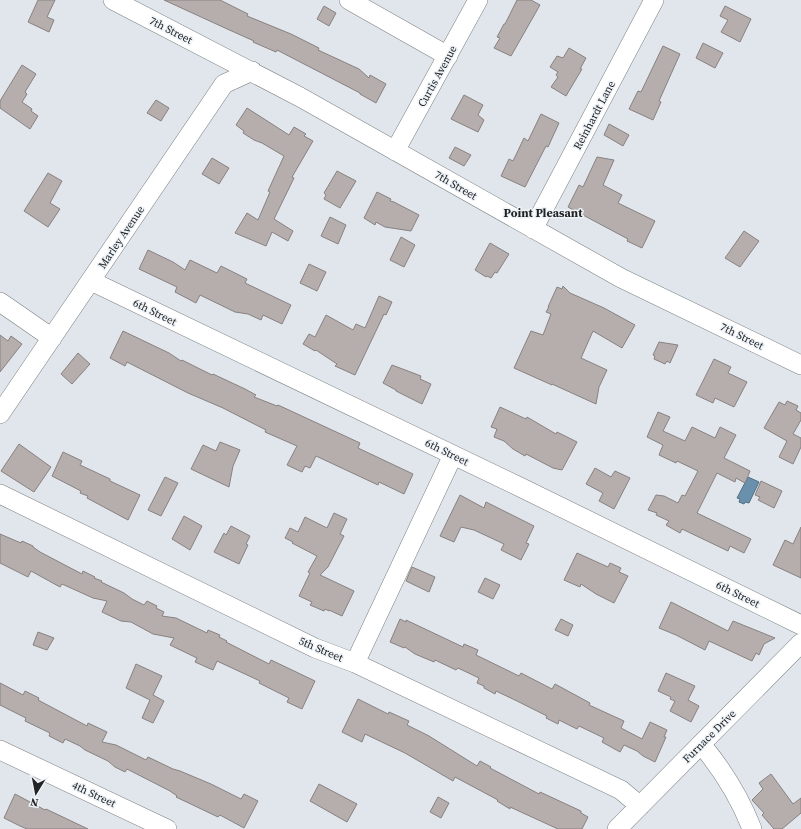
<svg xmlns="http://www.w3.org/2000/svg" width="801" height="829" font-family="'Source Serif 4',serif">
	<style>
		.water { fill: #6990ad; stroke: #536f84 }
		.building { fill: #b5aead; stroke: #888181 }
		.lines { fill: none; stroke-linecap: round; stroke-linejoin: round }
		.minor-casing { stroke: #7b8084; stroke-width: 20 }
		.minor { stroke: #fff; stroke-width: 19 }
		.labels { text-anchor: middle; stroke-width: 3; stroke-linejoin: round; paint-order: stroke }
		.street-label { font-size: 11px; fill: #212324; stroke: #eef3f8 }
		.neighbourhood-label { font-size: 12px; font-weight: bold; fill: #212324; stroke: #eef3f8 }
	</style>
	<rect width="100%" height="100%" fill="#e0e6eb"/>
	<path class="water" d="M748,477L759,482L749,503L745,502L744,504L739,502L740,499L737,498Z"/>
	<path class="building" d="M38,0H55L47,17L54,20L49,32L28,22Z
		M164,0H220L248,14L247,16L291,34L319,48L318,50L359,69L369,78L370,75L386,84L376,103L360,94V93L277,50L276,52L253,42L254,41L225,28Z
		M517,0H531L540,5L511,56L494,48L500,38L497,37L504,24H505Z
		M324,6L336,13L329,26L317,19Z
		M725,6L751,19L740,42L721,32L728,20L720,16Z
		M703,43L723,53L715,68L696,58Z
		M663,46L680,54L659,101L661,102L653,120L629,109L638,91L641,92Z
		M569,48L586,58L580,69H582L566,96L551,87L558,77L556,75L558,72L550,67L557,56L563,58Z
		M22,65L36,74L25,92L27,94L22,102L32,109L31,111L38,116L30,129L0,108V101Z
		M464,95L483,105L478,115L484,120L478,132L451,119Z
		M156,100L169,108L161,121L147,113Z
		M247,108L289,135L294,127L306,134L304,136L313,141L292,177L294,178L274,219L293,231L288,241L272,232L266,246L235,233L247,213L258,220L270,192L268,191L284,156L262,143L254,140L243,133L244,131L236,125Z
		M541,114L559,123L548,147L546,146L525,187L501,176L509,159L513,161L524,138L528,141Z
		M609,124L629,135L623,146L604,135Z
		M455,147L471,155L464,166L449,158Z
		M597,157L614,160L603,185L622,195L618,203L655,221L642,248L627,241L628,239L568,207L579,185L583,187Z
		M212,158L229,168L219,184L202,174Z
		M337,171L356,181L340,208L324,199L326,195L324,193Z
		M48,173L62,181L50,203L60,209L48,227L24,211Z
		M377,192L391,199L390,201L394,202L419,215L411,231L385,227L376,222L375,225L364,218Z
		M330,217L346,225L338,244L321,236Z
		M744,231L759,241L740,267L725,258Z
		M401,237L415,245L404,267L390,260Z
		M490,243L509,254L497,273L495,272L491,278L487,276L486,277L475,270Z
		M148,250L173,262L185,270L190,260L217,273L221,266L247,279L245,283L291,305L282,324L263,315L261,320L248,314L235,312L200,295L196,303L175,292L177,287L139,269Z
		M309,264L326,272L317,291L300,283Z
		M563,286L570,293L604,308L635,325L622,348L593,331L581,358L607,370L599,387L596,404L552,384V385L514,368L531,331L543,335L551,314L546,312L549,307H548L557,287L562,289Z
		M379,296L392,302L386,315L384,314L355,375L335,366L337,364L316,350L315,351L303,344L309,334L315,337L326,315L353,330L356,324L365,328Z
		M123,331L169,353L181,361L182,360L212,375L213,374L245,389L256,395L254,397L277,406L278,405L360,443L358,448L413,474L404,494L379,482L378,485L316,456L310,468L305,466L302,472L287,465L297,446L265,432L266,430L223,408L188,393L127,362L125,366L110,358Z
		M0,335L8,341L11,336L22,344L0,372Z
		M659,342L678,345L670,363L667,361L665,364L654,359L655,356L653,355Z
		M78,353L90,364L72,384L61,374Z
		M714,359L731,367L728,373L747,382L734,407L715,398L713,403L696,395Z
		M392,365L421,376L420,379L431,384L422,404L396,391V390L383,383Z
		M787,401L798,406L796,410L801,413V420L793,434L801,438V447L793,464L779,457L787,441L764,428L779,402L785,405Z
		M500,407L526,419L527,417L556,434L557,432L577,442L562,470L553,468L526,454L525,456L513,449L504,441L494,437L497,429L491,427Z
		M658,412L670,417L663,431L685,441L692,427L715,438L720,427L736,435L724,458L750,471L745,483L736,478L735,482L717,473L697,513L751,539L744,553L730,546L728,551L682,529L680,533L666,525L669,521L656,515L657,513L648,510L656,495L664,496L678,503L682,495L685,496L698,471L677,461L676,463L659,455L663,445L647,437Z
		M220,442L240,450L233,466L229,487L191,469L203,445L216,451Z
		M19,444L51,467L34,492L1,471Z
		M63,452L82,461L80,465L110,479V481L140,495L128,520L87,498L88,496L80,493L81,491L52,476Z
		M595,468L611,477L615,471L630,478L614,509L599,501L603,493L586,484Z
		M165,477L178,483L161,516L148,510Z
		M761,481L782,491L774,508L758,500L760,497L755,495Z
		M460,495L484,508L486,502L534,526L526,543L529,544L521,560L501,550L504,544L474,530L461,527L454,542L440,536Z
		M334,513L347,519L340,534L344,536L328,567L320,575L354,591L342,616L329,610V611L325,609L324,611L310,605L312,602L299,596L310,573L308,572L317,556L292,543L293,542L285,538L290,528L298,532L305,517L327,528Z
		M184,516L202,526L190,550L172,539Z
		M231,526L250,536L246,544L248,545L239,564L214,552L224,533L226,535Z
		M801,527V578L773,565L785,540L793,544Z
		M0,534L21,543L22,541L33,546V547L40,552L82,574L83,571L95,577L94,578L102,581L101,582L124,593L132,599L144,605L147,601L157,606L156,608L164,612L162,616L176,618L207,633L208,630L220,635L219,637L227,641L226,642L269,664L271,660L315,681L302,709L287,702L289,698L259,683L260,681L217,661L213,670L195,662L197,658L170,645L174,638L153,634L131,622L121,621L102,612L107,601L93,598L62,584L60,587L31,571L28,577L0,563Z
		M577,553L608,567L610,563L621,568L619,572L628,576L614,603L596,594L581,584L580,587L564,580Z
		M412,567L435,577L429,592L406,581Z
		M485,578L500,585L493,599L478,592Z
		M671,602L728,631L733,621L775,638L764,644L759,655L756,653L752,661L709,641L705,650L676,635L659,628Z
		M400,619L406,622V620L463,647L464,644L478,650L476,655L519,676L521,673L552,689L555,684L590,703L589,705L624,721L621,728L642,739L650,722L667,730L664,737H666L655,762L643,756L637,751L624,745L620,752L602,742L604,738L579,726L577,729L559,720L558,724L546,718L547,716L517,701L496,691L495,694L484,688V686L477,683L479,678L458,668L456,670L435,660L434,662L415,654L405,647L404,648L390,642Z
		M561,619L573,625L568,636L555,630Z
		M38,632L54,638L47,650L33,645Z
		M136,664L162,676L153,695L164,701L153,723L142,718L150,700L126,688Z
		M666,673L695,686L688,700L699,706L691,722L670,711L675,701L670,699L671,697L658,691Z
		M0,683L23,695L25,691L39,698L38,700L87,726L88,723L107,732L102,742L116,745L146,760L148,757L173,769L180,771L211,784L241,799L244,794L258,801L244,828L220,815L218,817L176,797L177,796L170,791L127,769L125,772L115,767L108,761L85,750L80,746L65,739L63,743L49,736L50,733L25,721L26,718L0,705Z
		M358,699L388,714L389,712L409,721L407,725L429,736L477,766L480,761L491,767L490,768L539,794L540,792L581,811V813L588,817L582,829H558L510,807V809L497,801L498,800L455,777L453,781L405,753L365,734L362,742L342,732Z
		M771,774L793,804L801,798V813L782,829H774L762,815L764,813L752,800L763,789L759,783Z
		M319,784L357,804L347,822L310,801Z
		M15,794L45,810L46,809L88,829H27L20,826L4,818Z
		M438,797L449,803L441,818L430,812Z"/>
	<g class="lines">
		<defs>
			<path id="minor" d="M113,0L300,97L621,278L801,365
				M349,0L448,56
				M395,151L478,0
				M533,229L654,0
				M91,281L522,488L801,625
				M0,302L52,338
				M0,414L224,84L252,71
				M0,494L315,648L355,663L621,790L640,806
				M355,663L453,455
				M701,744C722,769 740,798 752,829
				M0,750L167,829
				M617,829L801,643"/>
		</defs>
		<use href="#minor" class="minor-casing"/>
		<use href="#minor" class="minor"/>
	</g>
	<g class="labels">
		<g class="street-label">
			<text transform="translate(171 30) rotate(27)" y="4">7th Street</text>
			<text transform="translate(437 76) rotate(-61)" y="4">Curtis Avenue</text>
			<text transform="translate(594 115) rotate(-62)" y="4">Reinhardt Lane</text>
			<text transform="translate(456 185) rotate(30)" y="4">7th Street</text>
			<text transform="translate(121 237) rotate(-56)" y="4">Marley Avenue</text>
			<text transform="translate(155 312) rotate(26)" y="4">6th Street</text>
			<text transform="translate(742 336) rotate(26)" y="4">7th Street</text>
			<text transform="translate(447 452) rotate(26)" y="4">6th Street</text>
			<text transform="translate(738 594) rotate(26)" y="4">6th Street</text>
			<text transform="translate(321 649) rotate(23)" y="4">5th Street</text>
			<text transform="translate(709 736) rotate(-45)" y="4">Furnace Drive</text>
			<text transform="translate(94 794) rotate(25)" y="4">4th Street</text>
		</g>
		<g class="neighbourhood-label">
			<text x="543" y="217">Point Pleasant</text>
		</g>
	</g>
	<g transform="translate(36 793) rotate(190)" stroke="#eef3f8" stroke-width="3" paint-order="stroke">
	<path d="M0-3L7 15L0 10L-7 15Z" fill="#212324"/>
	<text y="-6" font-size="11" font-weight="bold" text-anchor="middle" fill="#212324">N</text>
	</g>
</svg>
